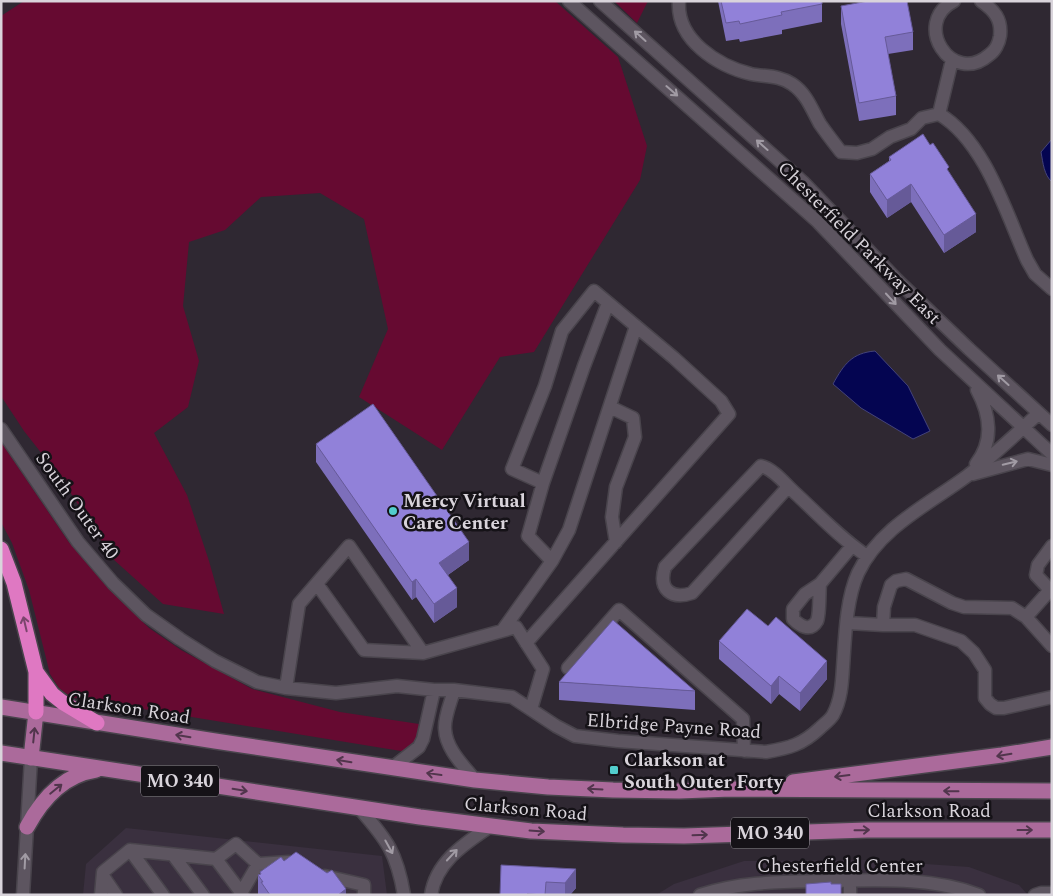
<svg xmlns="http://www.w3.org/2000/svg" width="1053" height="896" font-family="Spectral,serif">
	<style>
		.built { fill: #3a303f }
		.green { fill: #660a31 }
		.water { fill: #040551; stroke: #44437a }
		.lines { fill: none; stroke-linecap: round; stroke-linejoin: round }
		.minor-casing { stroke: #49444c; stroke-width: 15 }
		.major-casing { stroke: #49444c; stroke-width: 18 }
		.highway-casing { stroke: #49444c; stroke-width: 18 }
		.minor { stroke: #5d5560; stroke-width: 12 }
		.major { stroke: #ab6a9b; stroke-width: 15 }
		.highway { stroke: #df78c2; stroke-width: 15 }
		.wall { fill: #7d6fbb }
		.shaded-wall { fill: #665a98 }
		.building { fill: #9181d9; stroke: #665a98 }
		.oneway { stroke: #a19ba4 }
		.oneway2 { stroke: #7a456c }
		.oneway3 { stroke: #51354c }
		.poi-dot { fill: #52cdcd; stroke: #151217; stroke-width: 2 }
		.labels { text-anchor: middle; stroke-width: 5; stroke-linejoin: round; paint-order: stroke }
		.shield { fill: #151217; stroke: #9e9aa0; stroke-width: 1 }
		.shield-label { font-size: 18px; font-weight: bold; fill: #d9d4db }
		.street-label { font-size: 19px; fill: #d9d4db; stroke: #151217 }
		.poi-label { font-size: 19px; font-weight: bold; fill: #d9d4db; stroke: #151217; text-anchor: start }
	</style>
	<rect width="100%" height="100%" fill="#2f2832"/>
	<path class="built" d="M126,828L382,856L387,895H83L86,864Z
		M868,860L969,867L1019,885L1028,895H656L674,884L744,861Z"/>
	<path class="green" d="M24,1H555L618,57L647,146L640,180L534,352L500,357L442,450L359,397L388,329L364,219L320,193L261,197L225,230L189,242L183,306L199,361L188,407L154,433L187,495L209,561L224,614L163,604L113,559L61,478L24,431L1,396V16Z
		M614,1H648L637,23Z
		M1,442L68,541L108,588L149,628L181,650L252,689L340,712L419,724L423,732L413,753L112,704L71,697L59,688L50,674L29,590L12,543L1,522Z"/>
	<path class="water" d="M1052,139V182C1044,175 1043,163 1041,152Z
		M875,351L908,386L930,431L913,439L861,408L833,384C844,364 852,353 875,351Z"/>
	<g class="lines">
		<defs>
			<path id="minor" d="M569,1L818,222L940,350L1052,454
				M600,1L803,182L897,280L969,349L1052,425
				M679,1C676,40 718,66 751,74C765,77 779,75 792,84C807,94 812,110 820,124C827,134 834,143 841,152L857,153L872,149L890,137L911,129L922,118L939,114
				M954,1C911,23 952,87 989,55C995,51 999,43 1000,36C1002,19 994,10 981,1
				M939,114C985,141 1006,213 1027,260L1035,274L1052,289
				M939,114L952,60
				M610,407L633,418L635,437L616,487L612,517L616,542
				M1,429L78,542L113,583L146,615L180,639L215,661L257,682L286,688L336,693L397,686L434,690H454L512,697L556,726L575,736L618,741L766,752C789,748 802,745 820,728C824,724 830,720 833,715C841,700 842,684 843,667C845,638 846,599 858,573C880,527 928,505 967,476C992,457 1016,434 1039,413
				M976,464C994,441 990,414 977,390
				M973,474L1028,459L1052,465
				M543,483L584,366L608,303
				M788,487L692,593C671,600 658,589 665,567L761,466C774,469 785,484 794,492C818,514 840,538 867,556
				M1052,546L1038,565L1036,575L1052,592
				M552,561L569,530L636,326
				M317,584L364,650L423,653
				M820,584C819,593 820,614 817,621C810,633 799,625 793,619V609L805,594L820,584L852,546
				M1026,617L1052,646
				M848,623L883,625L884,607L891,585L896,581L906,579L952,603L964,607L1012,608L1026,617L1050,590
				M883,625H915L961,641L974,653L985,670V698L990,704L996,708H1004L1052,697
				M502,631L552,561L528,536L543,483L512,469L545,386L562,331L594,291L674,358L721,401L729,414L526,643
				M568,668L619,610L743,719L744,751
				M286,688L299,604L349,546L423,653L516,627L543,669L531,709
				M454,690C451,702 444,717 445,729C446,749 463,765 475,780
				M392,768L419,747L423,739L434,690
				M360,809C387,840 397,853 404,895
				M130,850L163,895
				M173,855L203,895
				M216,859L236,844L258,864
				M103,876L116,895
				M325,876L364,885V895
				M850,881V895
				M23,895L31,758
				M101,895L103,872L130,850L216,859L243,895
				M240,895L258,864L289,862
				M431,895C436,862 464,844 489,827
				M700,895C743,881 785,882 828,881C878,880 932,877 979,895
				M1035,895L1041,893H1052"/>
			<path id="major" d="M1,707L215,741L475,780L548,787L613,790L679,791L731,789L1052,791
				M1,753L420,817L531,831L623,835L684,836L867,830H1052
				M31,758L36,712
				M793,782L1002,755L1052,747
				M27,827C42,799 63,775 96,770"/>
			<path id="highway" d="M1,549L14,583L36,672V712
				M36,672L52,694L62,702L97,723"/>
		</defs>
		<use href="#minor" class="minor-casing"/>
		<use href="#major" class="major-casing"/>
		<use href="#highway" class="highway-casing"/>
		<use href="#minor" class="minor"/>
		<use href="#major" class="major"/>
		<use href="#highway" class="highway"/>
	</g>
	<path class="wall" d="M718,1H822V22L782,30V34L740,42L739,39L726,41Z
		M841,6L913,32V50L888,54L896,96V115L859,121L841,24Z
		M930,145L949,174L976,232L944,253L911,202L887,218L870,192V174L889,161V157Z
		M316,444L469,560L448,575L457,607L434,623L416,597L412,600L316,462Z
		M719,641L827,679L800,711L779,694L771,704L719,659Z
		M559,682L695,691V710L559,700Z
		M284,861L346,895H259L258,894V875L260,874V872Z
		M576,869V888L570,895H500Z"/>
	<path class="shaded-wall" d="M911,184V202L887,218V200Z
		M976,214V232L944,253V235Z
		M469,542V560L439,581V563Z
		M416,579V597L412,600V582Z
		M457,588V607L434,623V604Z
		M827,661V679L800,711V693Z
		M779,676V694L771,704V686Z
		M576,869V888L570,895H565V883Z
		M346,889V895H338Z"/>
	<path class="building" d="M721,1H822V4L781,12L782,15L740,24L739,21L726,23Z
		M868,1H907L913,32L885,37L896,96L859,103L841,6Z
		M923,134L930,145L933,143L949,167L947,169L976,214L944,235L911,184L887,200L870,174L891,160L889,157Z
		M373,404L469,542L439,563L457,588L434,604L416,579L412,582L316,444Z
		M747,609L768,626L776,617L827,661L800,693L779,676L771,686L719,641Z
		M613,620L695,691L559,682Z
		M296,852L327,873L332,870L346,889L338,895H270L261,882H263L258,875L261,874L260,872L281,857L284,861Z
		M501,865L576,869L565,883L546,882L545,895L527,894V895H500Z
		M831,882V884H841V895H806V884Z"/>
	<defs><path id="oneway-shaft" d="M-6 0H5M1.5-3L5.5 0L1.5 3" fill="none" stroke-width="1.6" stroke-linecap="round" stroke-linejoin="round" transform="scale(1.25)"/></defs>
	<g class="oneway">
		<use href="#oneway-shaft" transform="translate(640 36) rotate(-138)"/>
		<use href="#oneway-shaft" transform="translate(672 91) rotate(41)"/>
		<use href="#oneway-shaft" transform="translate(762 145) rotate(-138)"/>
		<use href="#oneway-shaft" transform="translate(891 299) rotate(47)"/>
		<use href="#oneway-shaft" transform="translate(1003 380) rotate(-138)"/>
		<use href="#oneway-shaft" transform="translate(1010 463) rotate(-14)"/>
		<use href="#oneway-shaft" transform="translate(389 847) rotate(61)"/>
		<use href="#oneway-shaft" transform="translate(452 855) rotate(-47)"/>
		<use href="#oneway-shaft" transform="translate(25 861) rotate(-87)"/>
	</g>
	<use class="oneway2" href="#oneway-shaft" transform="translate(25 624) rotate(-103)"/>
	<g class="oneway3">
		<use href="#oneway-shaft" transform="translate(34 735) rotate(-84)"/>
		<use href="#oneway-shaft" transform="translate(183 736) rotate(-171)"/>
		<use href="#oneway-shaft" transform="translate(1004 755) rotate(171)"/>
		<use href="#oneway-shaft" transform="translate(344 761) rotate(-171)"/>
		<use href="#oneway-shaft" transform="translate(434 774) rotate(-172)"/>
		<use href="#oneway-shaft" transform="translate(842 776) rotate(173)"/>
		<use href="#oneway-shaft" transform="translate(56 789) rotate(-39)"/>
		<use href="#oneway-shaft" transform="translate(595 789) rotate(-177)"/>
		<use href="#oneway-shaft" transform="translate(240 790) rotate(9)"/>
		<use href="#oneway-shaft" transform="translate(951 791) rotate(-179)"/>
		<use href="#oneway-shaft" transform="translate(862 830) rotate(-1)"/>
		<use href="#oneway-shaft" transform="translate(1025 830)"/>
		<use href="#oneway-shaft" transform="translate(537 831) rotate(4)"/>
		<use href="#oneway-shaft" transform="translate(700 835) rotate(-2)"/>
	</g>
	<g class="poi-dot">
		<circle cx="393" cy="511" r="5"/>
		<rect x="609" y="765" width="10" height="10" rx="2.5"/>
	</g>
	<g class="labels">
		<g class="shield">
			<rect x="141" y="765.5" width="78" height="31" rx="4"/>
			<rect x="731" y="817.5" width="78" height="31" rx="4"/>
		</g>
		<g class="shield-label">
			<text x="180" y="787">MO 340</text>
			<text x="770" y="839">MO 340</text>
		</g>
		<g class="street-label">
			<text transform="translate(860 242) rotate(45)" y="7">Chesterfield Parkway East</text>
			<text transform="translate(78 505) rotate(54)" y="7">South Outer 40</text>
			<text transform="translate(129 707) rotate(9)" y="7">Clarkson Road</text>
			<text transform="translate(674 725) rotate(4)" y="7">Elbridge Payne Road</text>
			<text transform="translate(526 808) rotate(5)" y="7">Clarkson Road</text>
			<text x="929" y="817">Clarkson Road</text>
			<text x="840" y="872">Chesterfield Center</text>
		</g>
		<g class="poi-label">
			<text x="403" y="507">Mercy Virtual<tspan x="403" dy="22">Care Center</tspan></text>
			<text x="624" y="766">Clarkson at<tspan x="624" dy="22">South Outer Forty</tspan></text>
		</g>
	</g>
	<rect width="1053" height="896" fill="none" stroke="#d9d4db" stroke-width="5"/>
</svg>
